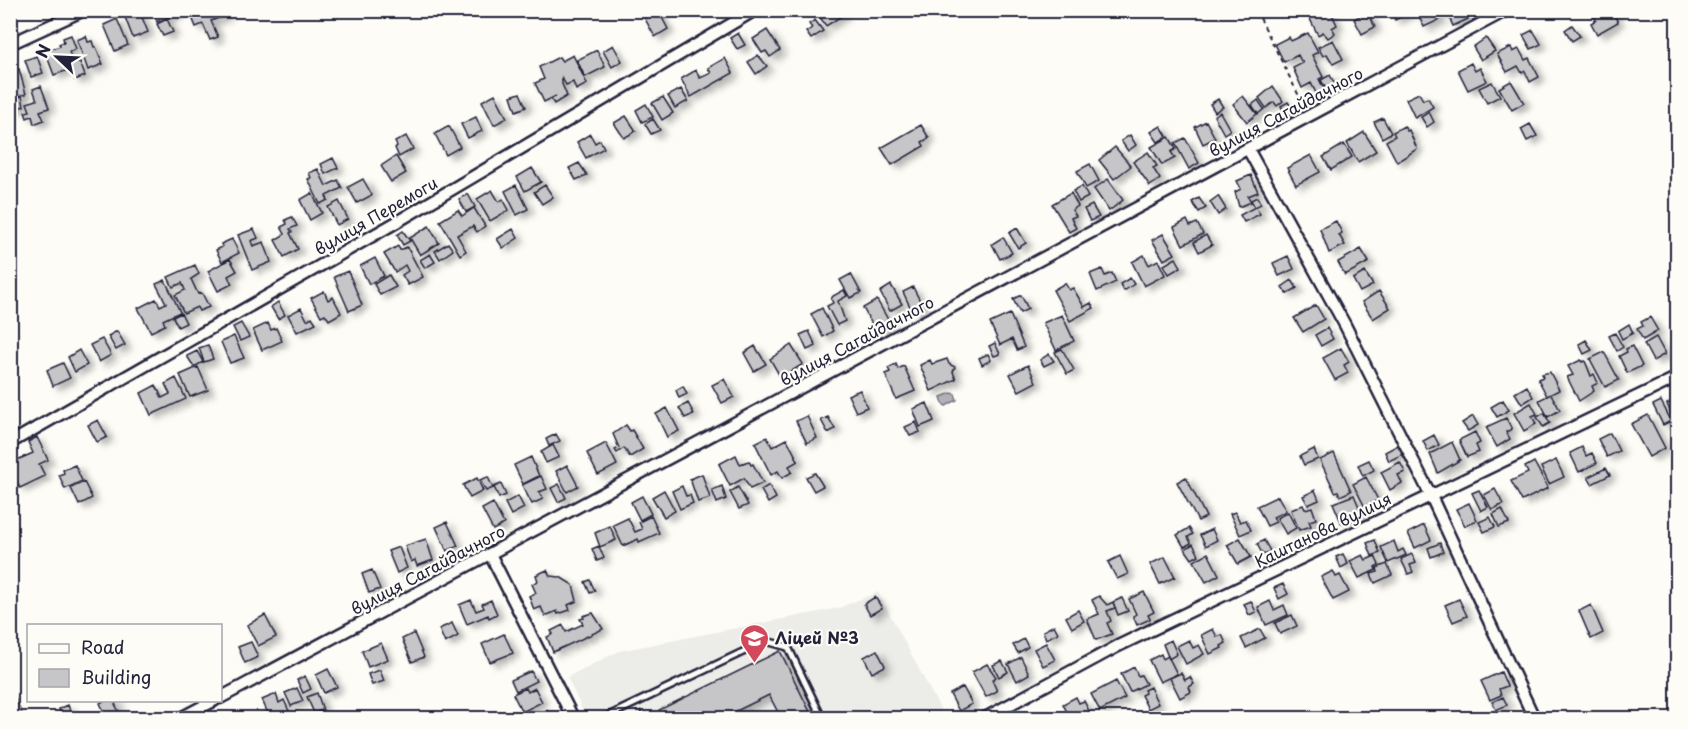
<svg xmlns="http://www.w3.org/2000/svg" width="1688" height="729" font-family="'Playpen Sans',sans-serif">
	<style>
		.built { fill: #ecece9 }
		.green { fill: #dddcdb; stroke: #807f8b; stroke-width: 1.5 }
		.water { fill: #b2b2b7; stroke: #787885; stroke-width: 1.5 }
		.building { fill: #c6c6c8; stroke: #22223b; stroke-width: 1.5; filter: url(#shadow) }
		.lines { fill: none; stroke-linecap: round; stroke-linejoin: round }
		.lane-casing { stroke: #22223b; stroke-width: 10 }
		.street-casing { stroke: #22223b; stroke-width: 15 }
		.path { stroke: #22223b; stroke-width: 2; stroke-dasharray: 4.5 4.5; stroke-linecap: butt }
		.lane { stroke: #fdfcf7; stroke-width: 5 }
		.street { stroke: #fdfcf7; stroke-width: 10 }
		.labels { text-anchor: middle; stroke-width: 4.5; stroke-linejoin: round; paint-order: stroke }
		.street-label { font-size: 16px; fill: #22223b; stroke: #fdfcf7 }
		.poi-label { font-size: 16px; font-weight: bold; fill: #22223b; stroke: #fdfcf7; text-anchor: start }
	</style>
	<defs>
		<filter id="shadow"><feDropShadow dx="6" dy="4" stdDeviation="3" flood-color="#0004"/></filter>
	</defs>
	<rect width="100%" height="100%" fill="#fdfcf7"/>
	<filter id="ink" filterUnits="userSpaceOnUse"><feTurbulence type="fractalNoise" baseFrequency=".0167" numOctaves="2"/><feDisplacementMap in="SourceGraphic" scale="12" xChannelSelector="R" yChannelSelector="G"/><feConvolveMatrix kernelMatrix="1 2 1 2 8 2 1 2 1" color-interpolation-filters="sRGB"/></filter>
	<g filter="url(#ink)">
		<path class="built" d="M878,592L945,718H586L567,677L619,651L839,608Z"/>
		<path class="green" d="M10,689H11L24,718H11Z"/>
		<path class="water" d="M951,393L955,394L957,400L946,406L943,404L941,397Z"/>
		<path class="building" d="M127,10H139L148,32L133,38L123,12Z
			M153,10H178L179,13L157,22Z
			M189,10H224L226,15L211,21L218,37L210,40L203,24L196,27Z
			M656,10H658L668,29L655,37L644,17Z
			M815,10H840L843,15L826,26Z
			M1322,10H1330L1337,25L1332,28L1335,33L1328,38L1323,32L1318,35L1309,17Z
			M1390,10H1411L1412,12L1395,20Z
			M1420,10H1437L1441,19L1424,27L1417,12Z
			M1446,10H1465L1468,19L1453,26Z
			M1591,10H1611L1618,22L1597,34L1591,23L1596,20Z
			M1367,12L1375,27L1362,34L1354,19Z
			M117,19L128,45L115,51L104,25Z
			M167,19L173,32L163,36L157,24Z
			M815,20L823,31L811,39L806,32L812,28L809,24Z
			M1572,25L1580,36L1572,41L1565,30Z
			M767,30L780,50L770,57L766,51L762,53L753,39Z
			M1533,30L1541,44L1531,49L1523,35Z
			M738,33L745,45L737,49L730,38Z
			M1308,33L1318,52L1312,55L1323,77L1319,79L1325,91L1317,95L1311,83L1302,88L1293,68L1303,63L1302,61H1301L1298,55L1284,62L1275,44L1289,37L1291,41Z
			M71,35L76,49L69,52L74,64L80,62L85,76L75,80L71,69L54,75L45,51L60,46L59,44L64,42L63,38Z
			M86,36L88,42L92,41L94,47H96L103,64L88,70L77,40Z
			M1486,38L1495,51L1481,60L1473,47Z
			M1333,40L1343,59L1333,64L1327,54L1323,56L1318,47Z
			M613,45L622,61L612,67L603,51Z
			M1511,47L1513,52L1519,49L1525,60L1529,58L1539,77L1530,82L1525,71L1522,73L1518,66L1507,72L1497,54Z
			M597,50L605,67L585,77L577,60Z
			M573,55L587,84L576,90L573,82L566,85L562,78V84L567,96L554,104L551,99L556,96L544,102L535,83L544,79L539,67L559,57L562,61Z
			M758,55L767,66L756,74L748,62Z
			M37,56L43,73L31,77L25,60Z
			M725,58L733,73L691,97L681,79L696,70L700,78L711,73L708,68Z
			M1471,63L1475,71L1480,68L1487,81L1468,90L1458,70Z
			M19,69L26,94L14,97L12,89H10V71Z
			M1330,75L1338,90L1329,94L1321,80Z
			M1511,81L1524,103L1512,110L1499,88Z
			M1492,82L1500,96L1487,103L1479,88Z
			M41,86L49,108L40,111L44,120L34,124L32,116L27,118L25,112L30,111L27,103L37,100L33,89Z
			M1273,86L1283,101L1277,106L1274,102L1266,108L1259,98Z
			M681,89L688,101L675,108L668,96Z
			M520,93L526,107L516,111L511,96Z
			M1419,93L1423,100L1428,98L1433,107L1415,118L1406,99Z
			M495,94L507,118L494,125L482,101Z
			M22,96L24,106L10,110V99Z
			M1243,96L1257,114L1247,122L1233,104Z
			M663,97L673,113L662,120L652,103Z
			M1218,99L1223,107L1215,112L1210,104Z
			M1258,100L1264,109L1258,114L1252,105Z
			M1288,102L1294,112L1287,116L1281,106Z
			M646,104L653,117L642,122L636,110Z
			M1220,112L1230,130L1224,134L1214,116Z
			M1429,112L1434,122L1427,127L1421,117Z
			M626,116L636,131L624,138L614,123Z
			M476,117L482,131L468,138L461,124Z
			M1383,118L1391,133L1382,138L1374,122Z
			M653,119L660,130L651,134L645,124Z
			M1206,121L1215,138L1203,144L1195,127Z
			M1530,124L1537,136L1527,141L1521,129Z
			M921,125L929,138L922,142L924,146L892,165L881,148Z
			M449,126L460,147L446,155L435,134Z
			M1161,126L1167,136L1158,142L1151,132Z
			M1404,126L1407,131L1409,130L1417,149L1397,162L1386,141L1395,136L1393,132Z
			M1364,132L1376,151L1358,162L1347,143Z
			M590,134L595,143L600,140L604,148L586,158L577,142Z
			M1130,135L1136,145L1128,151L1121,141Z
			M406,136L413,149L399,157L395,148L397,146L395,142Z
			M1169,137L1176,149L1171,152L1175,158L1162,165L1151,147Z
			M1185,138L1199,163L1189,169L1175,143Z
			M1344,144L1352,157L1331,170L1323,157Z
			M1115,147L1131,166L1114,179L1099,160Z
			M1148,152L1157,166L1153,168L1160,179L1150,186L1133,162Z
			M1311,155L1320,172L1296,185L1287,168Z
			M396,156L406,173L391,182L381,166Z
			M333,158L338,168L325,174L321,164Z
			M579,163L587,175L576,180L569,168Z
			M1090,164L1099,181L1086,188L1077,171Z
			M532,168L541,182L525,191L517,177Z
			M318,169L326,186L338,180L342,188L326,196L328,200L320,204L308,179L311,178L309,173Z
			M1251,175L1258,192L1248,196L1251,202L1239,207L1235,192L1241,189L1237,181Z
			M363,179L372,195L357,203L348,187Z
			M1108,179L1123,200L1109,211L1094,189Z
			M516,185L528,209L517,215L505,191Z
			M545,185L553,197L542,204L534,192Z
			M1082,186L1088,197L1079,202L1073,191Z
			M492,190L499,202L503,199L509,210L490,221L477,199Z
			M312,193L322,213L310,220L300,200Z
			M1071,193L1078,206L1072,210L1076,216L1071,218L1076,228L1069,232L1052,204Z
			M468,194L475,207L466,212L459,199Z
			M1218,196L1226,209L1218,215L1210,202Z
			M1257,197L1261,204L1255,207L1251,200Z
			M1199,198L1206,208L1199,212L1192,202Z
			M339,201L348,219L337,225L328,207Z
			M1092,205L1099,217L1090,221L1084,209Z
			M1255,207H1256L1260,214L1244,222L1240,215Z
			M474,208L485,226L477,232L473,226L457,235L466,251L460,255L440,221L458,210L462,216Z
			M292,217L297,226L290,229L292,232L290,233L298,249L284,257L275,240L285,234L281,227L287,224L285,220Z
			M1187,220L1190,226L1197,223L1203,234L1183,245L1174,227Z
			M1336,221L1342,233L1339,235L1345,245L1329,253L1320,229Z
			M429,226L439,243L420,255L410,238Z
			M1017,228L1026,243L1018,248L1009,233Z
			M254,229L258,238L251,241L253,246L264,242L271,262L252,270L238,235Z
			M513,229L518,238L503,248L497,239Z
			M403,231L410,241L403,245L397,235Z
			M1163,234L1175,254L1164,260L1152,240Z
			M1206,235L1212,245L1199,252L1194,242Z
			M1003,237L1012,253L1000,259L992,244Z
			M232,239L239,253L222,262L216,250L222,247L221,244Z
			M448,243L453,250L440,259L435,251Z
			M398,246L400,250L407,247L423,277L408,285L402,275L408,271L405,265L395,272L384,254Z
			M1361,249L1369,262L1345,275L1338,262Z
			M430,254L435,262L425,268L420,260Z
			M1144,255L1149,265L1158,260L1165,275L1144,286L1132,262Z
			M1288,256L1294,269L1279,276L1273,263Z
			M375,258L384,276L369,284L360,266Z
			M1176,258L1181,267L1169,274L1164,265Z
			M230,259L237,271L228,276L232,284L218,291L208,271Z
			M195,265L199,274L191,279L198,294L202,293L209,307L199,311L197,307L184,313L175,295L185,290L182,283L173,287L168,277Z
			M1102,269L1105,276L1112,273L1116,282L1097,291L1090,274Z
			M348,271L362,305L349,311L334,277Z
			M1365,272L1373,285L1360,292L1353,279Z
			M851,274L861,293L850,298L840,280Z
			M389,275L396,287L380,295L374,284Z
			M1130,278L1134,284L1124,291L1120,284Z
			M165,280L180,312L163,320L165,325L151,332L138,308L156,299L160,306L166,303L156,284Z
			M1292,280L1297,288L1287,294L1282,287Z
			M1065,283L1069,290L1073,288L1084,307L1091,303L1094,308L1070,321L1053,290Z
			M891,285L902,304L890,311L880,292Z
			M913,287L923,307L913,313L903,292Z
			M844,290L847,296L838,301L845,321L837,325L827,306L833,303L831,299L833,296Z
			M324,291L328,300L333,297L341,313L329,320L325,314L321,316L311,298Z
			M1379,291L1390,308L1373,319L1362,302Z
			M1021,295L1028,309L1020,313L1013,299Z
			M877,300L891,325L877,333L863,308Z
			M278,302L285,315L278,319L271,307Z
			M1316,305L1324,319L1303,332L1294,318Z
			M301,308L307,320L312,317L316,323L297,332L288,315Z
			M822,308L833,331L823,337L811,314Z
			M181,313L186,323L178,327L173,317Z
			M1010,314L1024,347L1017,350L1012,339L1000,345L990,323Z
			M1062,315L1074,341L1056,350L1043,323Z
			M1650,317L1658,331L1643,340L1637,329L1643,326L1641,322Z
			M241,323L249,337L240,341L233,327Z
			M268,323L271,330L276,328L282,341L262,350L253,330Z
			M1629,324L1633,333L1622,339L1618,331Z
			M1327,328L1333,339L1321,346L1315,335Z
			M117,331L125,345L116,350L108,336Z
			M809,331L816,346L807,350L800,335Z
			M1615,333L1623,347L1617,351L1609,336Z
			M234,336L244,358L230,363L221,342Z
			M1656,337L1665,354L1653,361L1644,344Z
			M102,339L111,355L99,362L90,345Z
			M1586,340L1592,350L1584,354L1579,344Z
			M995,343L1000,354L994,356L989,346Z
			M208,345L213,359L204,362L199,348Z
			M791,345L803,364L781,378L770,359Z
			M755,346L766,364L754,371L744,353Z
			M1632,346L1642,366L1627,373L1619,356L1627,352L1626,349Z
			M1341,348L1349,362L1344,365L1348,373L1335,380L1323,358Z
			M1062,349L1074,370L1067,374L1055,352Z
			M79,350L87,365L75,372L68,357Z
			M197,351L203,362L194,367L187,356Z
			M1604,352L1619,380L1605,387L1590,359Z
			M988,354L991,360L982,365L979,358Z
			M1049,354L1054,361L1044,366L1040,360Z
			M947,359L949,364L955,367L953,372L956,379L931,391L920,365L930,360L932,364Z
			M1581,360L1582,362L1585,361L1591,376L1594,374L1598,383L1592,386L1594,391L1579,401L1567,377L1573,375L1568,366Z
			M63,363L70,378L53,386L47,370Z
			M896,364L898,369L904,366L915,391L896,399L885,374L890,372L888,368Z
			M1028,365L1036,382L1019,391L1010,374Z
			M198,367L208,390L190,397L180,375Z
			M1550,372L1559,390L1547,396L1538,379L1543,377L1542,374Z
			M176,378L186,399L151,415L141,393L156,385L162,398L170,394L165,384Z
			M724,379L734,397L722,403L712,385Z
			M683,386L687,394L679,398L676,390Z
			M1527,386L1533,397L1522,404L1515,393Z
			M860,390L867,407L856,412L848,395Z
			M1551,394L1560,410L1548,417L1539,400Z
			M1503,400L1509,410L1497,417L1491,407Z
			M1678,400V420L1675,422L1667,404Z
			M1661,401L1671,421L1663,425L1653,405Z
			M688,403L694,414L685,418L679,408Z
			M927,403L934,421L920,427L913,409Z
			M1531,403L1537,414L1532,416L1536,424L1524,431L1514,413Z
			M667,408L679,431L667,437L656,414Z
			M1544,413L1550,423L1543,427L1537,417Z
			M1648,415L1665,448L1649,457L1631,424Z
			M807,416L817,438L807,443L796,421Z
			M1473,416L1478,425L1468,431L1462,423Z
			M828,417L835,429L828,433L821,420Z
			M1506,418L1512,429L1506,432L1510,439L1497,447L1486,427Z
			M98,420L107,437L97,442L88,425Z
			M916,422L920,432L910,436L905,427Z
			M626,425L630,431L632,430L643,449L630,457L624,448L617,453L615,450L619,448L613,434Z
			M1475,432L1480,443L1476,445L1479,452L1467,457L1459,440Z
			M1610,433L1619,451L1607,457L1598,439Z
			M556,434L560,441L549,446L546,439Z
			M1434,435L1439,445L1428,451L1423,441Z
			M37,437L48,460L39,464L45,476L20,488L10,469V463L33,453L28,442Z
			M767,437L772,447L787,439L798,461L789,466L792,472L782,478L778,471L771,475L755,443Z
			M1452,442L1460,460L1438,473L1430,454Z
			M606,443L617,465L598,475L587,453Z
			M553,445L559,457L546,463L541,452Z
			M1398,445L1403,454L1389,461L1385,452Z
			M1582,447L1586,456L1592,453L1597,463L1579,472L1570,453Z
			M1314,449L1318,459L1304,465L1300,456Z
			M1334,453L1351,491L1340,496L1338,491L1335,492L1320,460Z
			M736,455L740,464L749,461L751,465L753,464L763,483L750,489L744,478L730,486L719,464Z
			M531,457L539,476L523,484L514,465Z
			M1369,460L1374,470L1363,476L1358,465Z
			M1556,460L1564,477L1549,484L1541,467Z
			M1400,462L1405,472L1398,475L1402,483L1390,490L1381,472Z
			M1534,462L1548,488L1522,501L1511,481L1528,473L1525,467Z
			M75,465L82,481L65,489L59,475L64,473L63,470Z
			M567,465L578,486L567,492L556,471Z
			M1606,468L1610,475L1592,484L1588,477Z
			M815,473L823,486L814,491L806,477Z
			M702,474L710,498L698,502L690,479Z
			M541,476L547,489L539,492L543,499L532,504L522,485Z
			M488,477L493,488L486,491L480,480Z
			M1186,477L1206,517L1198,521L1177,482Z
			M1366,477L1378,500L1365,507L1353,484Z
			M477,478L483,491L470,498L463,485Z
			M84,482L92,498L79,505L71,488Z
			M501,484L506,495L499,498L494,487Z
			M559,484L566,498L558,502L551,488Z
			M769,485L776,498L768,503L761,490Z
			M682,486L686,496L690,495L693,503L680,509L672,491Z
			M722,486L726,499L717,503L712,490Z
			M738,487L748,505L739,509L730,492Z
			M1495,489L1503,504L1492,510L1484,495Z
			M664,490L675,511L664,517L652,497Z
			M1315,490L1319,500L1308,505L1303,496Z
			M1479,490L1488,507L1481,511L1472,493Z
			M1354,495L1362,514L1360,515L1361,518L1342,524L1333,503Z
			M518,496L524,508L511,515L505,503Z
			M642,496L651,514L640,520L631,502Z
			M1278,496L1286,511L1273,517L1276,522L1267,526L1257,506Z
			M493,503L504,524L493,530L482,509Z
			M1469,503L1477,520L1465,526L1456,509Z
			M1303,505L1305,509L1312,507L1316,519L1309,521L1311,526L1299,530L1291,510Z
			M1502,509L1509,523L1499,527L1493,514Z
			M1235,512L1240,522L1246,520L1251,530L1240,535L1230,514Z
			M1288,512L1296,528L1286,534L1277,518Z
			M651,516L659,533L639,542L638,539L623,546L613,525L628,518L635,532L642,529L639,522Z
			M1490,517L1495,527L1484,532L1479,522Z
			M447,522L458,546L447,551L436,527Z
			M1424,525L1431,540L1415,548L1408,533Z
			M610,526L616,540L600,547L595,533Z
			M1189,528L1193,534L1188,537L1191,543L1184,547L1177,535Z
			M1212,529L1217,540L1206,546L1200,535Z
			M1240,538L1251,557L1238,564L1227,545Z
			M426,539L433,560L417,566L415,560L411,562L405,546Z
			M1264,540L1270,551L1263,555L1257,544Z
			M1375,540L1380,553L1372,556L1367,543Z
			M1394,541L1398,552L1403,549L1406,555L1388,563L1381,547Z
			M1440,543L1443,552L1431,557L1428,548Z
			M1193,544L1199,555L1192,559L1185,549Z
			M599,546L604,558L597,561L592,549Z
			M399,547L407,568L397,573L388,551Z
			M1208,553L1219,575L1206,582L1194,561Z
			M1343,554L1348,564L1341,568L1336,557Z
			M1412,554L1416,563L1410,565L1413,572L1408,574L1401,559Z
			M1363,555L1366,560L1375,556L1379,565L1375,567L1376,570L1359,578L1350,561Z
			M1120,556L1128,574L1117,579L1108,562Z
			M1165,557L1175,577L1160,584L1150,564Z
			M1387,564L1392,575L1375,583L1371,574L1378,572L1377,568Z
			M372,570L380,589L369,593L362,574Z
			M547,570L550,576L560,577L573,585L577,601L568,605L570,610L558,614L557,611L545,616L541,607L534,610L529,596L536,593L532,584L538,581L536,575Z
			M1333,571L1336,577L1340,575L1349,592L1333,600L1321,577Z
			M590,580L595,591L590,593L585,582Z
			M1283,584L1288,594L1279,599L1274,588Z
			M1144,592L1154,612L1148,615L1150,619L1137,625L1133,616L1136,614L1129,599Z
			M1099,596L1107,605L1113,602L1115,608L1107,611L1111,621L1107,623L1112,634L1096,640L1087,619L1099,614L1092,600Z
			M875,597L882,608L870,615L864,604Z
			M1122,598L1128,611L1118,615L1113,602Z
			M1459,599L1467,616L1453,622L1445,605Z
			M471,600L476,611L484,608L482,604L491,600L497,614L489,618L488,615L467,624L459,605Z
			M1251,601L1256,612L1249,615L1244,604Z
			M1270,601L1274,610L1284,605L1288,615L1266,625L1258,607Z
			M1591,605L1603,633L1591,639L1579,611Z
			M1078,610L1084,621L1072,628L1066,617Z
			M593,613L603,629L553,652L547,637L553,634L551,631L563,625L566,632L583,624L580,619L584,618L583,616Z
			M265,615L276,637L258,646L247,625Z
			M1292,615L1297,626L1280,634L1275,623Z
			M452,623L458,636L445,643L439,629Z
			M1054,625L1058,633L1046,639L1043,631Z
			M1213,629L1217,637L1222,635L1226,643L1221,646L1222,648L1210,654L1201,635Z
			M1260,629L1265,638L1246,648L1241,638Z
			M414,633L424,657L412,662L402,639Z
			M504,634L513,653L490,662L482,644Z
			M1024,639L1028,647L1018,653L1013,645Z
			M1171,640L1177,654L1169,659L1163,644Z
			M1189,640L1193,648L1199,645L1204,654L1186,664L1177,646Z
			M251,642L258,657L245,663L238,647Z
			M381,643L388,659L368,667L362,651Z
			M1046,643L1055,660L1043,666L1034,649Z
			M877,650L885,666L872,673L864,657Z
			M780,651L813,718H781L769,695L722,718H663L659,710Z
			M1161,654L1163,659L1168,656L1177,674L1160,682L1149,660Z
			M1021,657L1029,674L1017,681L1008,664Z
			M1002,661L1008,672L999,677L993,665Z
			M987,664L996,677L992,680L997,691L986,697L972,672Z
			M1134,667L1138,676L1141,675L1146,684L1130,692L1121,674Z
			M328,669L337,687L324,693L316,675Z
			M380,670L384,681L372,685L368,674Z
			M531,671L536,681L516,691L511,680Z
			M1501,672L1507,686L1499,689L1501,695L1490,700L1481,681Z
			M1181,673L1185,680L1190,677L1194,684L1189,687L1191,692L1180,698L1170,678Z
			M305,676L311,689L303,693L297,680Z
			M1116,681L1125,698L1100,711L1091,694Z
			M963,687L972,704L959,711L950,694Z
			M1150,687L1158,704L1148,709L1141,695L1145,693L1144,690Z
			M297,688L303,701L291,706L285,693Z
			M526,688L528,692L535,688L542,702L522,712L513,694Z
			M317,693L323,710L314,713L307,697Z
			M276,694L279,703L284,700L289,711L270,718L262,700Z
			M1076,697L1079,703L1084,701L1090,713L1079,718H1070L1063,704Z
			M1503,697L1507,705L1496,710L1492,702Z
			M105,700H120L115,704L120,714L107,718L100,703Z
			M68,705L72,716L62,718L59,709Z
			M547,710L551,718H531Z
			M88,713L90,718H77Z"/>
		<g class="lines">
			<defs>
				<path id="lane" d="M604,718L766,641L788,647L822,718"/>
				<path id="street" d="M10,44L84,10
					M1248,149L1345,325L1430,494L1534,718
					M10,443L395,223L755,10
					M490,554L573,718
					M220,698L1507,10
					M181,718L215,700
					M985,718L1118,646L1678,377"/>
			</defs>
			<use href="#lane" class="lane-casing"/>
			<use href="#street" class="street-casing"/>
			<path class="path" d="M1256,10L1304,106
				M640,710L644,718"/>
			<use href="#lane" class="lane"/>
			<use href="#street" class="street"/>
		</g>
	</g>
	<defs>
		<symbol id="school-pin" viewBox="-11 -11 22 30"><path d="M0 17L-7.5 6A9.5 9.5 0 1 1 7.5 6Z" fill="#d1495b" stroke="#fdfcf7"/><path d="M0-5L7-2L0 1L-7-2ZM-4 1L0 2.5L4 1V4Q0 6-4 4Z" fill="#fff"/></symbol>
	</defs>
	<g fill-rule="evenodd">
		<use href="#school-pin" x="738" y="622" width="33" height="45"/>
	</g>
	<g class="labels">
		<g class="street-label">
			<text transform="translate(1286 112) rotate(-28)" y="6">вулиця Сагайдачного</text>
			<text transform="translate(376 216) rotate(-30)" y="6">вулиця Перемоги</text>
			<text transform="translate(857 341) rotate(-28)" y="6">вулиця Сагайдачного</text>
			<text transform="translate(1323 530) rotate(-26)" y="6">Каштанова вулиця</text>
			<text transform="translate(428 570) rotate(-28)" y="6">вулиця Сагайдачного</text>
		</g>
		<g class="poi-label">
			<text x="775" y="644">Ліцей №3</text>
		</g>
	</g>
	<rect width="1688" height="729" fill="none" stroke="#fdfcf7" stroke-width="36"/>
	<rect x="18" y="18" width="1652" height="693" fill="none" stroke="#22223b" stroke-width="2" filter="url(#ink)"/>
	<rect x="27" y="624" width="195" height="78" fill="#fdfcf7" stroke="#a5a5ac" stroke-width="1.5"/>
	<rect x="39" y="644" width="30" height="9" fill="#fdfcf7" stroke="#a5a5ac" stroke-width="1.5"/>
	<text x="81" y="654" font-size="18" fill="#22223b">Road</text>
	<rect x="39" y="669" width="30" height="18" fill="#c6c6c8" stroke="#a5a5ac" stroke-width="1.5"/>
	<text x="81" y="684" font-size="18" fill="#22223b">Building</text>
	<g transform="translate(57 57) rotate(293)" stroke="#fdfcf7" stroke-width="4.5" paint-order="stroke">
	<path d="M0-4.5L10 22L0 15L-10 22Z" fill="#22223b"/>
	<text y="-9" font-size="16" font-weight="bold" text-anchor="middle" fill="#22223b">N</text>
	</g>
</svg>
